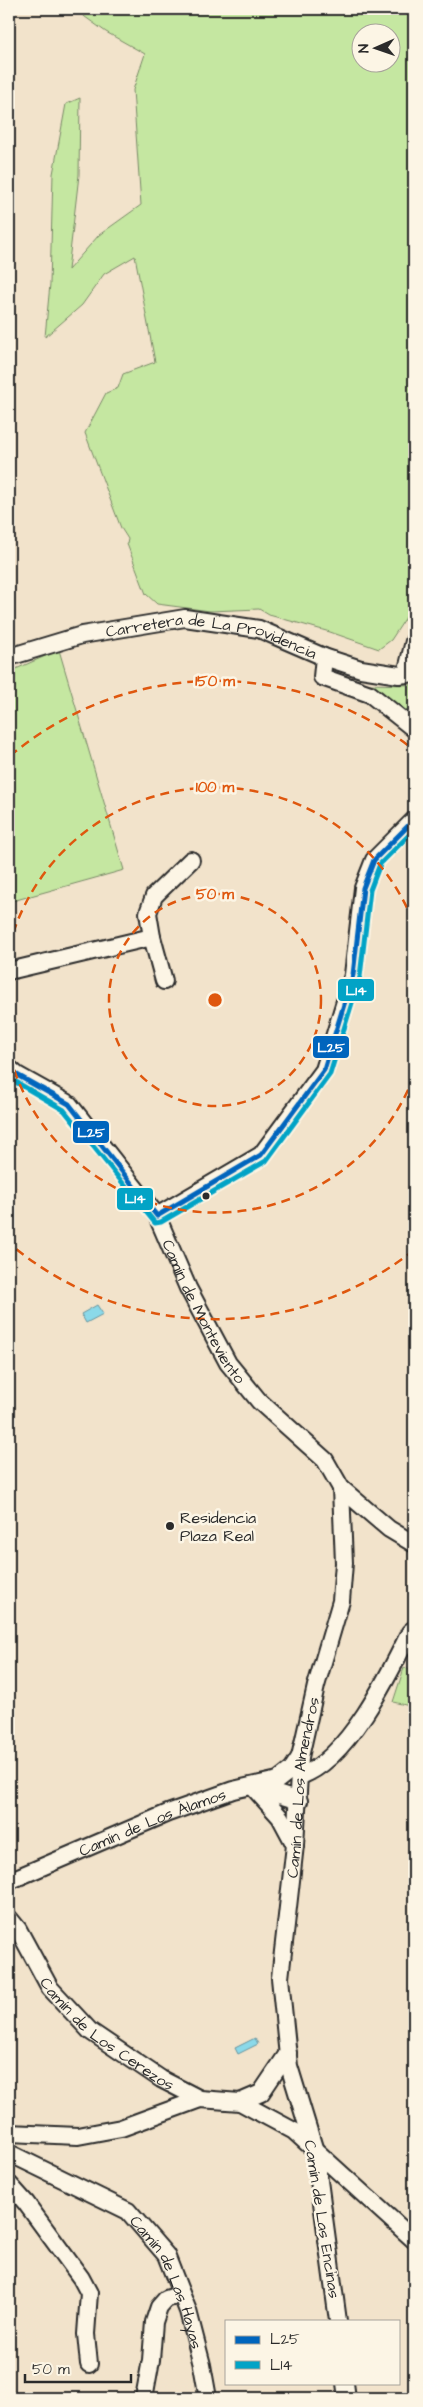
<svg xmlns="http://www.w3.org/2000/svg" width="423" height="2407" font-family="'Architects Daughter',sans-serif">
	<style>
		.green { fill: #c5e7a1; stroke: #788966; fill-rule: evenodd }
		.water { fill: #8bd9e9; stroke: #65939d }
		.lines { fill: none; stroke-linecap: round; stroke-linejoin: round }
		.minor-casing { stroke: #2b2b2b; stroke-width: 20 }
		.minor { stroke: #fcf5e5; stroke-width: 16 }
		.bus-1-casing { stroke: #fcf5e5; stroke-width: 9 }
		.bus-2-casing { stroke: #fcf5e5; stroke-width: 9 }
		.bus-1 { stroke: #0065bd; stroke-width: 5 }
		.bus-2 { stroke: #02a3c6; stroke-width: 5 }
		.ring { fill: none; stroke: #df570e; stroke-width: 2.5; stroke-dasharray: 9 6 }
		.bus-dot { fill: #2b2b2b; stroke: #fcf5e5; stroke-width: 2 }
		.labels { text-anchor: middle; stroke-width: 5; stroke-linejoin: round; paint-order: stroke }
		.street-label { font-size: 16px; fill: #2b2b2b; stroke: #fcf5e5 }
		.poi-label { font-size: 16px; fill: #2b2b2b; stroke: #fcf5e5; text-anchor: start }
		.centre { fill: #df570e; stroke: #fcf5e5; stroke-width: 2.5 }
		.ring-label { font-size: 15px; text-anchor: middle; font-weight: bold; fill: #df570e; stroke: #fcf5e5; stroke-width: 5; stroke-linejoin: round; paint-order: stroke }
		.line-badge { stroke: #fcf5e5; stroke-width: 2 }
		.badge-label { font-size: 14px; text-anchor: middle; font-weight: bold; fill: #fff }
	</style>
	<rect width="100%" height="100%" fill="#f2e3cb"/>
	<filter id="ink" filterUnits="userSpaceOnUse"><feTurbulence type="fractalNoise" baseFrequency=".02" numOctaves="2"/><feDisplacementMap in="SourceGraphic" scale="10" xChannelSelector="R" yChannelSelector="G"/><feConvolveMatrix kernelMatrix="1 2 1 2 8 2 1 2 1" color-interpolation-filters="sRGB"/></filter>
	<g filter="url(#ink)">
		<path class="green" d="M74,9H414V605L391,640L379,649L330,632L269,615L259,609L210,611L157,604L146,594L127,544L128,539L121,528L85,433L106,393L118,388L123,374L155,362L135,256L104,274L82,305L45,337L50,284L53,174L66,104L80,98L79,175L68,270L99,235L141,205L133,90L145,54L106,32ZM360,32H390V62H360Z
			M59,650L124,870L9,902V672Z
			M365,684L414,685V723L384,694Z
			M404,1668L414,1670V1707L393,1702Z"/>
		<path class="water" d="M97,1305L103,1314L86,1323L81,1314Z
			M255,2038L258,2044L238,2054L235,2048Z"/>
		<g class="lines">
			<defs>
				<g id="minor">
					<path id="s1" d="M9,657L82,635L185,618L259,629L324,657L361,669L399,675L414,673"/>
					<path d="M324,657L322,677L370,694L414,729"/>
					<path d="M406,674L414,641"/>
					<path d="M152,937L148,913L154,896L191,860"/>
					<path d="M9,971L152,937L164,981"/>
					<path id="s2" d="M9,1068L17,1075L69,1104L157,1216L188,1288L228,1363L259,1401L325,1460L341,1488L389,1529L414,1544"/>
					<path d="M157,1216L261,1155L324,1070L353,975L363,888L374,860L414,820"/>
					<path d="M300,1776C347,1761 389,1675 410,1632L414,1629"/>
					<path d="M252,1786L280,1817L295,1845"/>
					<path d="M254,1787L299,1801"/>
					<path id="s3" d="M9,1881L168,1813L233,1790L278,1780L292,1769L300,1757"/>
					<path id="s4" d="M9,1918L18,1929L50,1988L90,2031L161,2079L200,2099L240,2102L294,2131L414,2240"/>
					<path d="M240,2102L261,2093L288,2053"/>
					<path d="M9,2133L78,2136L121,2128L200,2099"/>
					<path id="s5" d="M9,2153L128,2211L166,2255L188,2311L202,2365L208,2398"/>
					<path d="M9,2184L26,2203L81,2278L89,2293L86,2334L89,2364"/>
					<path id="s6" d="M338,2321L315,2151L289,2066L280,1978L295,1845L300,1757L316,1686L341,1601L344,1563L341,1488"/>
					<path d="M345,2383L347,2398"/>
					<path d="M144,2398L151,2360L154,2322L159,2307L166,2299L181,2294"/>
				</g>
			</defs>
			<use href="#minor" class="minor-casing"/>
			<use href="#minor" class="minor"/>
			<defs>
				<path id="bus-1" d="M9,1068L17,1075L69,1104L157,1216
					M157,1216L261,1155L324,1070L353,975L363,888L374,860L414,820"/>
				<path id="bus-2" d="M9,1078L64,1110L155,1223L161,1222L266,1161L330,1074L360,977L370,890L380,864L414,830"/>
			</defs>
			<use href="#bus-1" class="bus-1-casing"/>
			<use href="#bus-2" class="bus-2-casing"/>
			<use href="#bus-1" class="bus-1"/>
			<use href="#bus-2" class="bus-2"/>
		</g>
	</g>
	<g class="ring">
		<circle cx="215" cy="1000" r="106"/>
		<path d="M414 1076A213 213 0 0 1 9 1053M9 947A213 213 0 0 1 414 924"/>
		<path d="M414 1250A319 319 0 0 1 10 1244M10 756A319 319 0 0 1 414 750"/>
	</g>
	<g class="bus-dot">
		<circle cx="206" cy="1196" r="4.5"/>
		<circle cx="170" cy="1526" r="5"/>
	</g>
	<g class="labels">
		<g class="street-label">
			<text dy="6" stroke="none"><textPath href="#s1" startOffset="209">Carretera de La Providencia</textPath></text>
			<text dy="6" stroke="none"><textPath href="#s2" startOffset="319">Camín de Monteviento</textPath></text>
			<text dy="6" stroke="none"><textPath href="#s6" startOffset="541">Camín de Los Almendros</textPath></text>
			<text dy="6" stroke="none"><textPath href="#s3" startOffset="155">Camín de Los Álamos</textPath></text>
			<text dy="6" stroke="none"><textPath href="#s4" startOffset="155">Camín de Los Cerezos</textPath></text>
			<text transform="translate(323 2219) rotate(81)" y="6">Camín de Las Encinas</text>
			<text dy="6" stroke="none"><textPath href="#s5" startOffset="215">Camín de Las Hayas</textPath></text>
		</g>
		<g class="poi-label">
			<text x="180" y="1523">Residencia<tspan x="180" dy="18">Plaza Real</tspan></text>
		</g>
	</g>
	<circle cx="215" cy="1000" r="8" class="centre"/>
	<g class="ring-label">
		<text x="215" y="686">150 m</text>
		<text x="215" y="792">100 m</text>
		<text x="215" y="899">50 m</text>
	</g>
	<g class="line-badge">
		<rect x="337" y="978" width="38" height="24" rx="5" fill="#02a3c6"/>
		<rect x="312" y="1035" width="38" height="24" rx="5" fill="#0065bd"/>
		<rect x="72" y="1120" width="38" height="24" rx="5" fill="#0065bd"/>
		<rect x="116" y="1187" width="38" height="24" rx="5" fill="#02a3c6"/>
	</g>
	<g class="badge-label">
		<text x="356" y="995">L14</text>
		<text x="331" y="1052">L25</text>
		<text x="91" y="1137">L25</text>
		<text x="135" y="1203">L14</text>
	</g>
	<rect width="423" height="2407" fill="none" stroke="#fcf5e5" stroke-width="30"/>
	<rect x="15" y="15" width="393" height="2377" fill="none" stroke="#2b2b2b" stroke-width="2" filter="url(#ink)"/>
	<rect x="225" y="2320" width="175" height="65" fill="#fcf5e5" stroke="#a8a49b"/>
	<rect x="235" y="2336" width="25" height="8" fill="#0065bd" stroke="#a8a49b"/>
	<text x="270" y="2344" font-size="15" fill="#2b2b2b">L25</text>
	<rect x="235" y="2361" width="25" height="8" fill="#02a3c6" stroke="#a8a49b"/>
	<text x="270" y="2370" font-size="15" fill="#2b2b2b">L14</text>
	<g transform="translate(376 48) rotate(268)"><circle r="24" fill="#fcf5e5" stroke="#a8a49b"/>
	<path d="M0-4L9 19L0 12L-9 19Z" fill="#2b2b2b"/>
	<text y="-8" font-size="14" font-weight="bold" text-anchor="middle" fill="#2b2b2b">N</text>
	</g>
	<path d="M25 2374v8h106v-8" fill="none" stroke="#2b2b2b" stroke-width="2.5"/>
	<text x="32" y="2374" font-size="15" fill="#2b2b2b" stroke="#fcf5e5" stroke-width="4" paint-order="stroke">50 m</text>
</svg>
